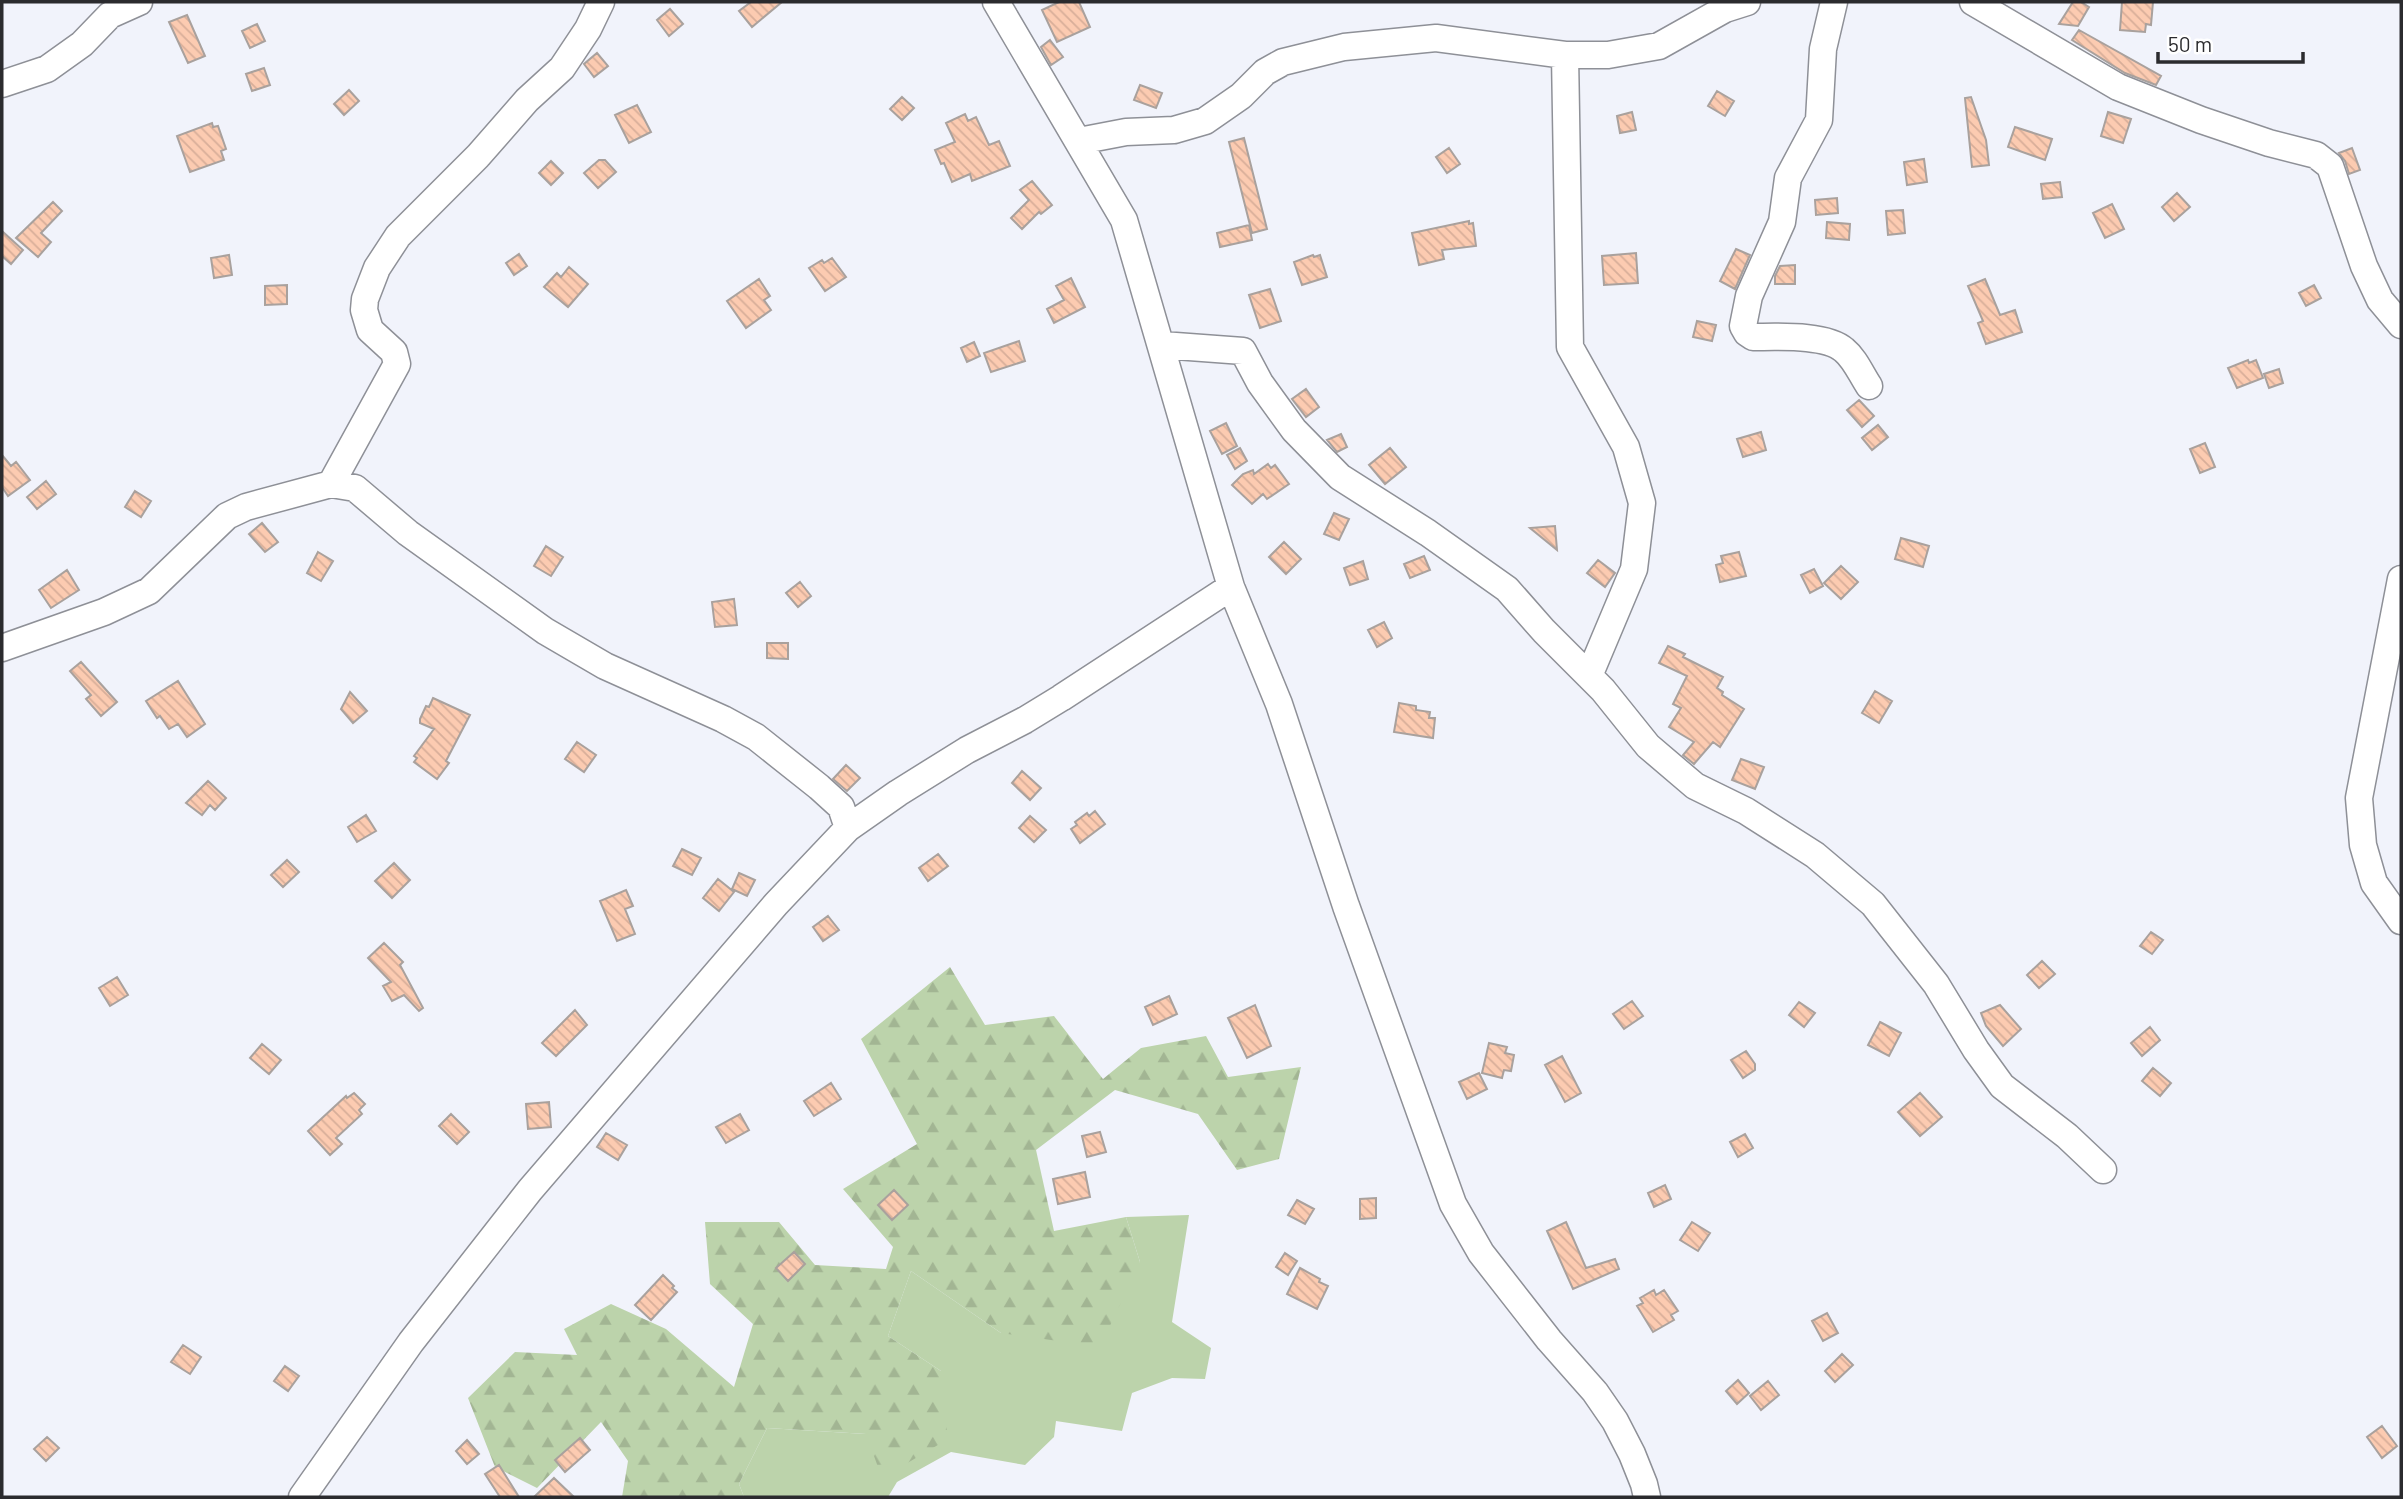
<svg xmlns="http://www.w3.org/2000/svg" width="2403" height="1499" font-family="Barlow,sans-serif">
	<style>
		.green { fill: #bcd3ab }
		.forest { fill: url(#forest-firs) }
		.building { fill: url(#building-back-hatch); stroke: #a9a19d; stroke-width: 2 }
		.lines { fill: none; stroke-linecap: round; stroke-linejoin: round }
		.minor-casing { stroke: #8e9097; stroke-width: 29 }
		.minor { stroke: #fff; stroke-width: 26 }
	</style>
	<defs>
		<pattern id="forest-firs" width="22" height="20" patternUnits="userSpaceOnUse" patternTransform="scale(1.75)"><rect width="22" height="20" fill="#bcd3ab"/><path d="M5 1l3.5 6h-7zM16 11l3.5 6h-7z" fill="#a2b593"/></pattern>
		<pattern id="building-back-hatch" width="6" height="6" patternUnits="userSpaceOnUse" patternTransform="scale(1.75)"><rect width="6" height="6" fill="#fccbb1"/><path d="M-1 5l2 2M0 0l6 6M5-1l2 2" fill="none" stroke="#d8ae99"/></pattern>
	</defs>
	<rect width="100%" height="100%" fill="#f1f3fb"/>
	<path class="green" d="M1189,1215L1172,1322L1211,1348L1205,1379L1172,1378L1132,1393L1122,1431L1056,1421L1054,1437L1025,1465L951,1452L897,1482L888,1497H744L739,1484L767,1428L866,1434L941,1371L888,1336L911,1271L1001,1333L1140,1262L1126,1217Z"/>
	<path class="forest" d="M950,967L985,1025L1054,1016L1103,1079L1141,1048L1206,1036L1228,1077L1301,1067L1279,1159L1237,1170L1198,1114L1115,1090L1036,1150L1054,1231L1126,1217L1140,1262L1100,1347L1001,1333L911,1271L888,1336L941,1371L948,1439L882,1478L866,1434L767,1428L739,1484L744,1497H622L628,1461L601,1422L537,1488L495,1467L468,1398L515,1352L577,1355L564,1329L611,1304L666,1329L734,1387L753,1324L710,1284L705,1222H779L815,1265L886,1269L893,1247L843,1189L917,1144L861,1039Z"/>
	<path class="building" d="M751,2H782L752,27L739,11Z
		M1059,2H1079L1090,27L1057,42L1042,10Z
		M2073,2H2081L2089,7L2078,26L2059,24Z
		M2122,2H2153L2151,25L2146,24L2145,32L2120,30Z
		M670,9L683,24L669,36L657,20Z
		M187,15L205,56L188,63L169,22Z
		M257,24L265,41L250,48L242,31Z
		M2079,30L2161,76L2156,85L2125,73L2072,40Z
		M1050,40L1063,57L1051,65L1041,47Z
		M597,53L608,66L594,77L584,64Z
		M264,68L270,85L252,91L246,74Z
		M1140,85L1162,93L1156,108L1134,100Z
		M349,90L359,101L344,115L334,104Z
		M1717,91L1734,101L1725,116L1708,106Z
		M902,97L914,108L902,120L890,109Z
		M1971,97L1986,140L1989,165L1972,167L1965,98Z
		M637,105L651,132L629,143L615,115Z
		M1632,112L1636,130L1620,133L1617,116Z
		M2108,112L2131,119L2123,143L2101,136Z
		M965,114L968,121L976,117L989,145L999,141L1010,166L972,181L970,174L952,182L944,163L941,164L935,150L955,142L946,123Z
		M212,123L213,127L218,126L226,149L221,151L224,160L190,172L177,136Z
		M2015,127L2052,139L2045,160L2008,147Z
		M1244,138L1267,229L1252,233L1229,142Z
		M1449,148L1460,164L1447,173L1436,157Z
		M2352,148L2360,170L2349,174L2345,161L2339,153Z
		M1924,159L1927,182L1907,185L1904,162Z
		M599,160H605L616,172L598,188L584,173Z
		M551,161L563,173L551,185L539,173Z
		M1032,181L1052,205L1041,214L1039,212L1022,229L1011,218L1029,200L1020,190Z
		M2060,182L2062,197L2043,199L2041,184Z
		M2177,193L2190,207L2174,221L2162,207Z
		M1837,198L1838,213L1816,215L1815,200Z
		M53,202L62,211L41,233L51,242L38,257L16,238Z
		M2112,204L2124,229L2105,238L2093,213Z
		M1903,210L1905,233L1888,235L1886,211Z
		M1469,221V224L1473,223L1476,246L1442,250L1444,259L1419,265L1412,233Z
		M1827,222L1850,224L1849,240L1826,238Z
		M1249,225L1252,240L1220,247L1217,233Z
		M2,231L23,250L11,264L2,256Z
		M1736,249L1750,255L1735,289L1720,281Z
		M1636,253L1638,283L1604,285L1602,256Z
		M519,254L527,266L514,275L506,263Z
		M229,255L232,275L214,278L211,258Z
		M1313,255L1314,257L1320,255L1327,277L1302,285L1294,262Z
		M832,258L846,277L825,291L809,268L822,260L824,263Z
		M1795,265V284H1775V276L1780,266Z
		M569,267L588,284L568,307L544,287L557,273L561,277Z
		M1071,278L1085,307L1054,323L1047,309L1064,300L1056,286Z
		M759,279L770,296L764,300L771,310L746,328L727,301Z
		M1985,279L2000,315L2015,310L2022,332L1986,344L1978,323L1983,321L1968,286Z
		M287,285V304L265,305V286Z
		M2314,285L2321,298L2306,306L2299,293Z
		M1270,289L1281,321L1260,328L1249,295Z
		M1697,321L1716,325L1712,341L1693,337Z
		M1019,341L1025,361L991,372L984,353Z
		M974,342L980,356L967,362L961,348Z
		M2248,360L2249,363L2256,360L2263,378L2237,388L2228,368Z
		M2279,369L2283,383L2269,388L2264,374Z
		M1306,389L1319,407L1306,417L1292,399Z
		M1859,400L1874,416L1862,427L1847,410Z
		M1226,423L1237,446L1222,454L1210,431Z
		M1878,425L1888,437L1872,450L1862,438Z
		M1761,432L1766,450L1743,457L1737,439Z
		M1341,434L1347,447L1337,452L1327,440Z
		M2205,443L2215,467L2200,473L2190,449Z
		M1240,448L1247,461L1235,469L1227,455Z
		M1390,448L1406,467L1385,484L1369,465Z
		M2,455L11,466L16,462L30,480L8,496L2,487Z
		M1268,464L1271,468L1275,465L1289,484L1267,499L1263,494L1252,504L1232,485L1243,474L1253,470L1254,474Z
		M46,481L56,494L37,509L27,497Z
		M135,491L151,501L141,517L125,507Z
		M1334,513L1349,519L1339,540L1324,534Z
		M262,523L278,542L265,552L249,534Z
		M1555,526L1557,550L1530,528Z
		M1901,538L1929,546L1923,567L1895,559Z
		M1284,542L1301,559L1286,574L1269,557Z
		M546,546L563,557L551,576L534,566Z
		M318,552L333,561L321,581L307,573Z
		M1739,552L1746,576L1720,582L1716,565L1723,563L1721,556Z
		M1424,556L1430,570L1410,578L1404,564Z
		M1598,560L1615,573L1605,587L1587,573Z
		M1363,561L1368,579L1350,585L1344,568Z
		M1841,566L1858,582L1841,599L1824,583Z
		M1814,569L1823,586L1810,593L1801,575Z
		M67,570L79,590L51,608L39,590Z
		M800,582L811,596L798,607L786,593Z
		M734,599L737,625L715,627L712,602Z
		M1384,622L1392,638L1377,647L1368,630Z
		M767,643H788V659L767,658Z
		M1668,646L1685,654L1683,657L1723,677L1717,688L1723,692L1722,695L1744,709L1720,747L1713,742L1694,764L1683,755L1694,742L1669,727L1681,708L1673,704L1687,676L1659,663Z
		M81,662L117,702L101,716L86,699L91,695L70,671Z
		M178,681L205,724L187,737L178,724L169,729L160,716L157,718L146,701Z
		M1875,691L1892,701L1879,723L1862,713Z
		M350,692L367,711L353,723L341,709Z
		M433,698L470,715L446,761L449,763L437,779L414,762L417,758L414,756L434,729L420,723V719L426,706L429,707Z
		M1399,703L1416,706V710L1430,712L1429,718H1435L1433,738L1394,732Z
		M577,742L596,755L584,772L565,759Z
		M1741,759L1764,767L1755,789L1732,780Z
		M846,765L860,778L847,791L833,779Z
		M1022,771L1041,788L1030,800L1012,783Z
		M208,781L226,798L215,810L210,805L202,815L186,803Z
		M1095,811L1105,824L1080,843L1071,829L1077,825L1075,822L1087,813L1089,816Z
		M366,815L376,831L357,842L348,827Z
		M1030,816L1046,830L1034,842L1019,828Z
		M682,849L701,858L692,875L673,866Z
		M938,854L948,866L928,881L919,868Z
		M287,860L299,872L283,887L271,875Z
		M394,863L410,880L392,898L375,881Z
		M739,873L755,880L747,896L732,889Z
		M718,879L734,892L719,911L703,898Z
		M626,890L633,906L625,909L635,934L617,941L600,901Z
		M828,916L839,930L823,941L813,927Z
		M2151,932L2163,940L2152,954L2140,946Z
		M384,943L403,962L400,965L423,1008L419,1011L404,995L392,1001L383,986L391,982L368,958Z
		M2042,961L2055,974L2039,988L2027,975Z
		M117,977L128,995L110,1006L99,988Z
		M1169,996L1177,1014L1153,1025L1145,1007Z
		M1632,1001L1643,1016L1624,1029L1613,1014Z
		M1799,1002L1815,1013L1804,1027L1789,1015Z
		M1255,1005L1271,1046L1247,1058L1228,1018Z
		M2000,1005L2021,1029L2003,1046L1986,1026L1981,1013Z
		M575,1010L587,1025L556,1056L542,1043Z
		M1880,1022L1901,1033L1889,1056L1868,1045Z
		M2150,1027L2160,1040L2142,1056L2131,1043Z
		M1489,1043L1507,1047L1505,1053L1514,1055L1511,1071L1504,1070L1502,1078L1482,1073Z
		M262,1044L281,1060L269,1074L250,1058Z
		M1746,1051L1755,1064V1070L1743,1078L1731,1060Z
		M1562,1056L1581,1093L1565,1102L1545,1065Z
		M2153,1068L2171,1083L2160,1096L2142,1081Z
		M1479,1073L1487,1089L1467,1099L1459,1082Z
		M831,1083L841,1099L814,1116L804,1101Z
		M354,1093L365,1104L359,1110L362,1114L336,1138L342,1144L330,1155L308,1131L346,1096L347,1098Z
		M1920,1093L1942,1117L1920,1136L1898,1112Z
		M549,1102L551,1127L528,1129L526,1104Z
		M451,1114L469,1132L457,1144L439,1126Z
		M740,1114L749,1130L726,1143L716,1127Z
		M1100,1132L1106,1152L1087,1157L1082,1136Z
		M606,1133L627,1145L618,1160L597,1147Z
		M1745,1134L1753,1148L1738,1157L1730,1142Z
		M1085,1172L1090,1197L1058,1204L1053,1179Z
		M1665,1185L1671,1199L1654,1207L1648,1193Z
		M894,1190L908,1205L892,1220L878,1205Z
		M1376,1198V1218L1360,1219V1199Z
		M1297,1200L1314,1209L1305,1224L1288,1215Z
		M1566,1222L1586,1268L1615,1259L1619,1269L1573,1289L1547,1231Z
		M1692,1222L1710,1233L1698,1251L1680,1240Z
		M794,1252L805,1264L788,1281L776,1268Z
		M1285,1253L1297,1261L1288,1275L1276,1267Z
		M1300,1268L1320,1279L1319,1282L1328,1286L1317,1309L1287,1294Z
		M663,1275L674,1286L672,1288L677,1292L651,1320L635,1305Z
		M1654,1290L1656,1295L1664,1290L1678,1311L1671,1315L1674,1320L1653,1332L1637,1306L1643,1303L1640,1298Z
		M1827,1313L1838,1333L1823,1341L1812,1321Z
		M183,1345L201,1357L190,1374L171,1362Z
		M1842,1354L1853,1365L1835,1382L1825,1371Z
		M285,1366L299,1376L288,1391L274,1381Z
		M1738,1380L1749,1393L1737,1404L1726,1391Z
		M1768,1381L1779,1395L1761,1410L1750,1396Z
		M2382,1426L2397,1446L2382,1458L2367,1437Z
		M47,1437L59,1448L46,1461L34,1449Z
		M580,1438L590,1450L565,1472L555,1460Z
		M467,1440L479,1454L467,1464L456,1451Z
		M499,1465L519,1497H500L485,1474Z
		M554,1478L574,1497H534Z"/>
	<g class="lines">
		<defs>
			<path id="minor" d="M996,2L1124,220L1231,587L1279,704L1346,906L1453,1204L1481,1253L1549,1340L1595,1392L1615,1421L1632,1454L1644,1484L1647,1497
				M1834,2L1823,49L1819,120L1788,178L1782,222L1749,296L1743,326L1747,333L1753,337C1777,337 1826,334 1844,350C1855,359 1861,374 1869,386
				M1973,2L2118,87L2201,120L2269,143L2316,155L2330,166L2364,266L2380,300L2401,325
				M1565,55L1570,347L1626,447L1642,503L1634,569L1589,676
				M2,84L47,69L82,44L110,15L139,2
				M1079,141L1126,132L1174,130L1205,121L1241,96L1265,72L1283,62L1344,47L1436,38L1565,55H1608L1659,46L1725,9L1747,2
				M1162,345L1243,351L1260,383L1294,430L1340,477L1428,533L1507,589L1544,631L1603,690L1648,746L1695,786L1746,811L1815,855L1873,904L1936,984L1976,1050L2002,1086L2067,1136L2103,1170
				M331,484L397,364L394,352L370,330L364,310L365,299L377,268L398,236L478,156L527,100L562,68L588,29L601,2
				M2401,579L2359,798L2363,845L2374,883L2401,921
				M2,648L104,612L149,591L227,516L246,507L331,484L355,488L408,533L545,631L605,666L723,719L756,737L819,787L841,807L848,828
				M302,1497L411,1342L530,1190L776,904L848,828L898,793L967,750L1025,720L1061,698L1231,587"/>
		</defs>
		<use href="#minor" class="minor-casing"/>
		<use href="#minor" class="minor"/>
	</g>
	<rect width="2403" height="1499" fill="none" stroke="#2b2b2e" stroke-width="7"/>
	<path d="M2158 52v10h145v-10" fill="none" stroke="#2b2b2e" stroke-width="3.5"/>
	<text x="2168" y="52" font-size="21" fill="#2b2b2e" stroke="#ffffff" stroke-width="5" paint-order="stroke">50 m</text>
</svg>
